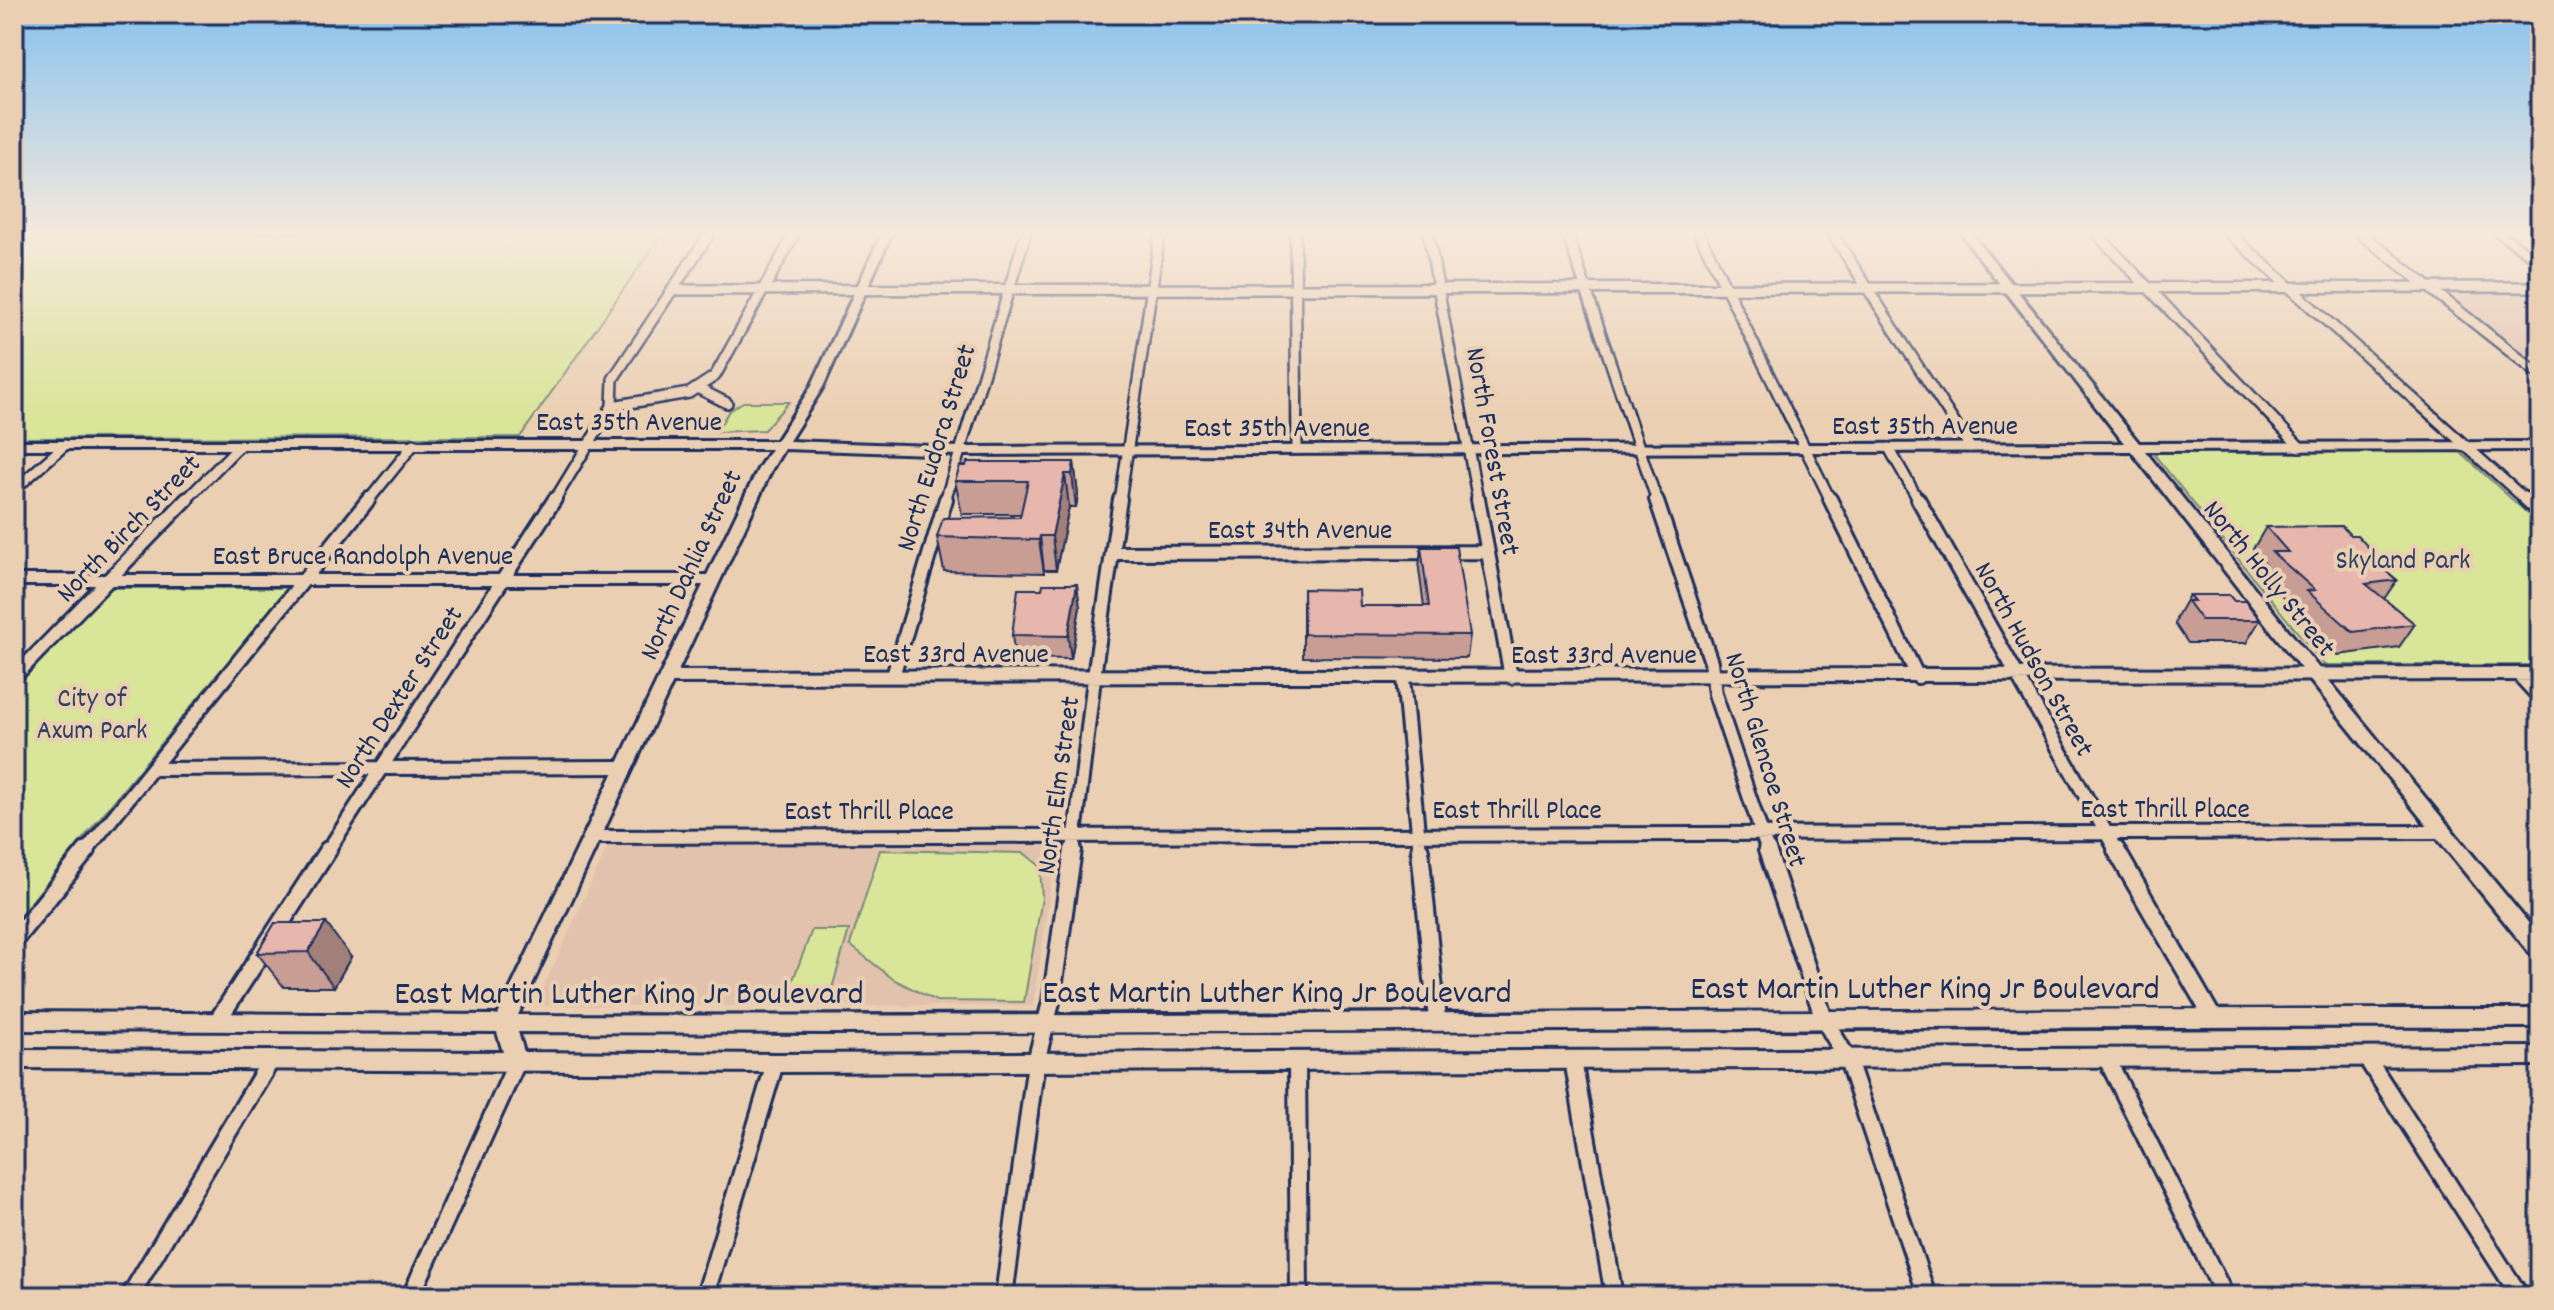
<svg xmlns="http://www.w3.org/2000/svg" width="2554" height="1310" font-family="Dekko,sans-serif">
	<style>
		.built { fill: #e2c2ad }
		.green { fill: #d9e598; stroke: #7a8a7b; stroke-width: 2 }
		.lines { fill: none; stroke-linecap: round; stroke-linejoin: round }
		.street-far2-casing { stroke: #1b2f5e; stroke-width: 14 }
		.street-far1-casing { stroke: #1b2f5e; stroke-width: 18 }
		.street-casing { stroke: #1b2f5e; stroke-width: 22 }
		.secondary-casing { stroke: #1b2f5e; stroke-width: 6 }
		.street-far2 { stroke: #ebcfb2; stroke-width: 9 }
		.street-far1 { stroke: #ebcfb2; stroke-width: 12 }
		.street { stroke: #ebcfb2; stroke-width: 16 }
		.secondary { fill: #ebcfb2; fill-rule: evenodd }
		.wall { fill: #c79d94; stroke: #1b2f5e; stroke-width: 2 }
		.shaded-wall { fill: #a27f78; stroke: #1b2f5e; stroke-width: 2 }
		.building { fill: #e7b6ac; stroke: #1b2f5e; stroke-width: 2 }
		.labels { text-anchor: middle; stroke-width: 8; stroke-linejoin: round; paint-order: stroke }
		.street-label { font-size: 28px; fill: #1b2f5e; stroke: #ebcfb2 }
		.park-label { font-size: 28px; fill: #2e4164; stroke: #ebcfb2 }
		.near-street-label { font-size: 34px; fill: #1b2f5e; stroke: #ebcfb2 }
	</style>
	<rect width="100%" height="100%" fill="#ebcfb2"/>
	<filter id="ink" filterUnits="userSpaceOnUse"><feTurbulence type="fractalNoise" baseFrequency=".0125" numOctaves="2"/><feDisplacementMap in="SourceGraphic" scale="16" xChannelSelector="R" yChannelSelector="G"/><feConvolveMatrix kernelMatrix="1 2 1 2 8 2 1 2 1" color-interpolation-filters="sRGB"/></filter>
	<g filter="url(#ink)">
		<path class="built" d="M2442,291H2540V368Z
			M1057,845L1033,1006H535L608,846Z"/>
		<path class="green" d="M14,233H663L520,437L14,438Z
			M743,402H789L764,430L716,432L729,411Z
			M2448,451L2460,452L2540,525V665H2324L2152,452Z
			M111,588H288L14,923V688Z
			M880,850L1024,853L1040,866L1042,898L1024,1002L936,1001L893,979L850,945Z
			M812,930H849L828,1002L785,1001Z"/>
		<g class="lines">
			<defs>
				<path id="street-far2" d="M1295,233L1297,449
					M1428,233L1478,501
					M1567,233L1657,501
					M1699,233L1831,501
					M1832,233L1970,447
					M2096,233L2300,447
					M2229,233L2527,501
					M2360,233L2540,375
					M674,290L2540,287
					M699,389L727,403
					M612,406L689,393L715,376L795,233
					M1889,448L1919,501
					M14,490L65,445
					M185,501L240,445
					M368,501L414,444
					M554,501L612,406L613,379L710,233
					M945,501L1026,233
					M1120,501L1160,233"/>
				<path id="street-far1" d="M1478,499L1511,677
					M1656,499L1711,662L1715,694L1768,852
					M1830,499L1918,677
					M1918,499L2117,852
					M2525,499L2540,513
					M1113,553L1487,552
					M2518,674L2540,698
					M893,676L946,499
					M14,677L187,499
					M667,677L2540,674
					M1403,678L1420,852
					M153,769L624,767
					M592,837L2443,832
					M85,852L369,499
					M327,852L555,499
					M1073,852L1096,662L1120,499"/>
				<path id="street" d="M1420,850L1437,1020
					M1767,850L1824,1019L1848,1060L1927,1296
					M2116,850L2213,1018
					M14,940L87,850
					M218,1020L328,850
					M2106,1057L2225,1296
					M2366,1057L2520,1296
					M1573,1060L1614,1296
					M1297,1061L1299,1296
					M130,1296L271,1060
					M411,1296L517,1062
					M705,1296L775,1063
					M1004,1296L1036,1062L1051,1002L1073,850"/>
				<path id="secondary" d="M882,233H892L823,387L789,441L960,447L2124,443L1960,233H1971L2139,443L2540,442V450L2145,451L2321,671L2540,937V959L2533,957L2309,679L2131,451L960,455L784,449L772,469L518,1015C1192,1018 1866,1008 2540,1009V1027C1866,1025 1192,1036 518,1032L524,1052L775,1054L2540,1047V1065L775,1072L14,1068V1050L503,1052L497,1032L14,1030V1012L498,1015L703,585H14V575H707L758,469L771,449H14V441H776L811,387Z
					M2493,233H2505L2540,258V266Z"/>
			</defs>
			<use href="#street-far2" class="street-far2-casing"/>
			<use href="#street-far1" class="street-far1-casing"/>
			<use href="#street" class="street-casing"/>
			<use href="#secondary" class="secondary-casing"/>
			<use href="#street-far2" class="street-far2"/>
			<use href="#street-far1" class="street-far1"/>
			<use href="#street" class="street"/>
			<use href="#secondary" class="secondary"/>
		</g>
		<path class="wall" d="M1074,462L1078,495L1076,507H1069L1056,570H1044V573L944,571L937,537L1020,517L1021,514H962L955,481Z
			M2266,527L2350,535L2385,565L2383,568L2397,580L2384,599L2415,624L2399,647L2338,655L2293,614L2296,609L2259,574L2265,564L2253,549Z
			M1421,547L1470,635L1467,658L1303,657V589L1360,606H1424L1419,569Z
			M2189,595L2234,601L2260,620L2246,643H2188L2175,624L2177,619L2176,618Z
			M1080,607L1071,659L1015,658L1012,635Z
			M275,923L351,957L334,987H284L257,953Z"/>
		<path class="shaded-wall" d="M1074,462L1078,495L1076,507L1072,474Z
			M1065,474L1069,507L1056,570L1052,536Z
			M1040,536L1044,570V573L1039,540Z
			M1077,584L1080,607L1071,659L1068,636Z
			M326,923L351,957L334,987L308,952Z"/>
		<path class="building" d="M967,462H1074L1072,474H1065L1052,536H1040L1039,540L937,537L943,518L1020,517L1028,481H955L960,466H966Z
			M2342,526L2350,535H2357L2385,565H2378L2397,580L2366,584L2415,624L2353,632L2307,591L2315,590L2272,552H2288L2266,527Z
			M1421,547H1456L1470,635L1304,634L1303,589L1359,590L1360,606H1429Z
			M1043,584H1077L1068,636L1012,635L1018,589H1042Z
			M2189,595H2229L2234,601H2245L2260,620H2201L2187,601H2194Z
			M275,923H326L308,952L257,953Z"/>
	</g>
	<linearGradient id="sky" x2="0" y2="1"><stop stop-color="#87c2ee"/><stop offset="0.56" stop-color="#f6e9dc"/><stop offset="1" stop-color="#f6e9dc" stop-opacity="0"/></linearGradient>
	<rect width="2554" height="417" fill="url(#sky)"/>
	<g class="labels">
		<g class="street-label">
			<text x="629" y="430">East 35th Avenue</text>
			<text x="1925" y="434">East 35th Avenue</text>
			<text x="1277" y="436">East 35th Avenue</text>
			<text transform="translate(934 447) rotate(-73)" y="10">North Eudora Street</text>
			<text transform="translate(1495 451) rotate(80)" y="10">North Forest Street</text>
			<text transform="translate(127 527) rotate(-46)" y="10">North Birch Street</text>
			<text x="1300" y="538">East 34th Avenue</text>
			<text x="363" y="564">East Bruce Randolph Avenue</text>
			<text transform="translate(689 564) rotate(-65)" y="10">North Dahlia Street</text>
			<text transform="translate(2271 577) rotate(51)" y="10">North Holly Street</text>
			<text x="956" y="662">East 33rd Avenue</text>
			<text x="1604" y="663">East 33rd Avenue</text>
			<text transform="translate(2036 658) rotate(61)" y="10">North Hudson Street</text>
			<text transform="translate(397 696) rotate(-57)" y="10">North Dexter Street</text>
			<text transform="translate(1768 759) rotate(73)" y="10">North Glencoe Street</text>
			<text transform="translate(1056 785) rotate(-82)" y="10">North Elm Street</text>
			<text x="2165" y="817">East Thrill Place</text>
			<text x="1517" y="818">East Thrill Place</text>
			<text x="869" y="819">East Thrill Place</text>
		</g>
		<g class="park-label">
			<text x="2403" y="568">Skyland Park</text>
			<text x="92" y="706">City of<tspan x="92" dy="32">Axum Park</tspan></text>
		</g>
		<g class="near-street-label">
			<text x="1925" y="998">East Martin Luther King Jr Boulevard</text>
			<text x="1277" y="1002">East Martin Luther King Jr Boulevard</text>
			<text x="629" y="1003">East Martin Luther King Jr Boulevard</text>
		</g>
	</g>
	<rect width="2554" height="1310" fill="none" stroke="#ebcfb2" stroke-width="48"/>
	<rect x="24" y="24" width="2506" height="1262" fill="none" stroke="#1b2f5e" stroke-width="3" filter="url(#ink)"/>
</svg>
